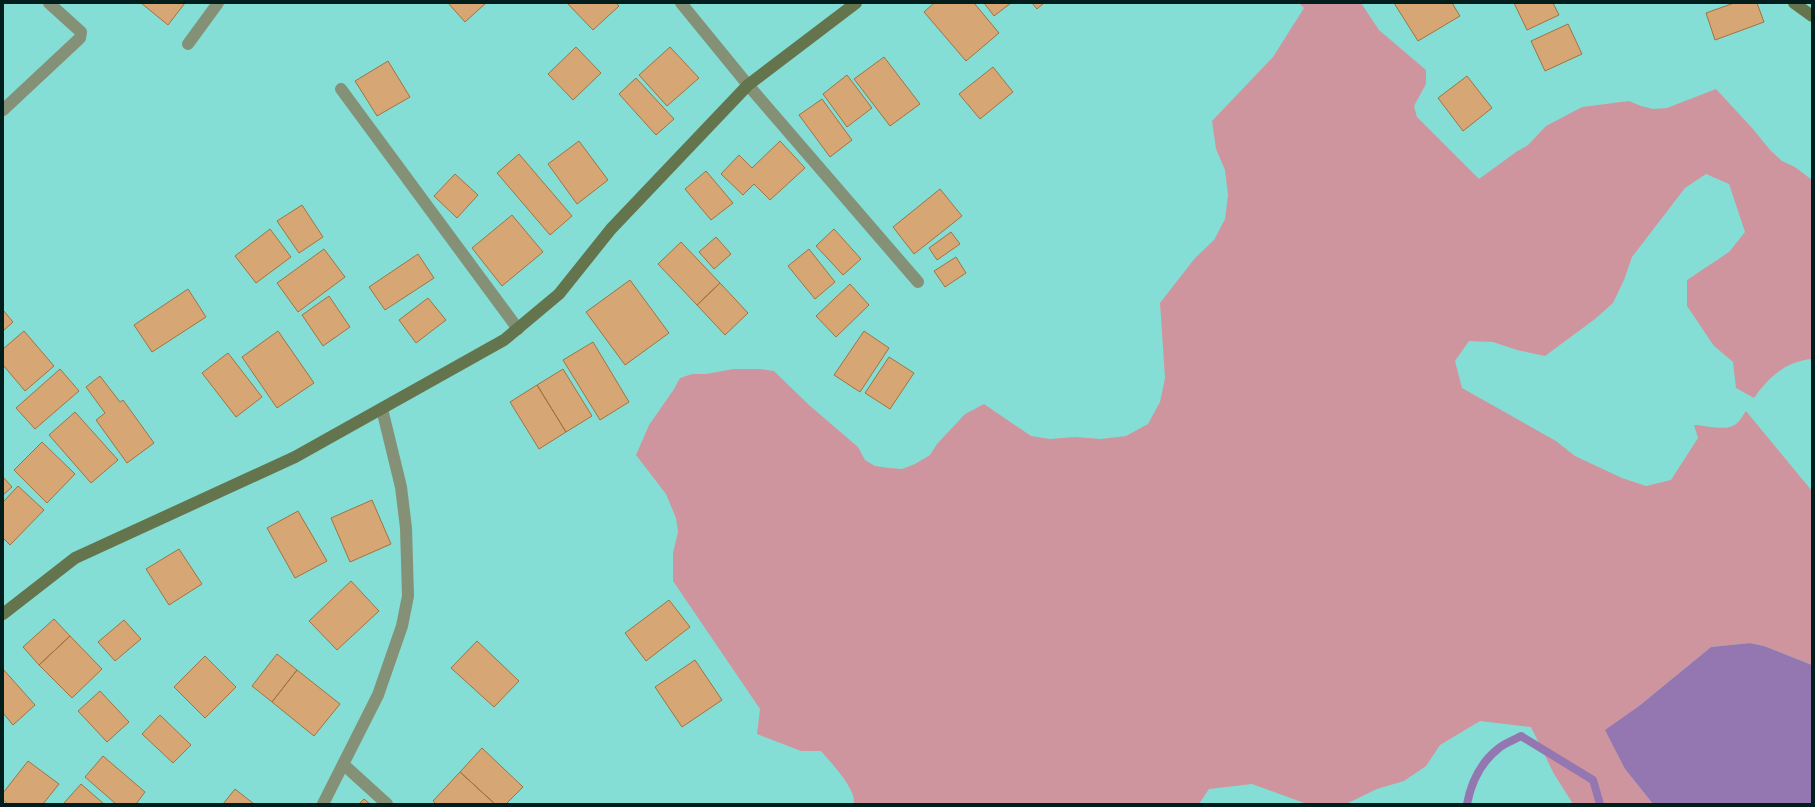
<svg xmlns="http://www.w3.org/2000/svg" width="1815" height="807" font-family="Signika,sans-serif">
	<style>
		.green { fill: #cf959f }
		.water { fill: #9476b1 }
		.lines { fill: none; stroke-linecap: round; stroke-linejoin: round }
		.stream { stroke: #9476b1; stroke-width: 8 }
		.building { fill: #d6a674; stroke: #a07341 }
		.street { stroke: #859176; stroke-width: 12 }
		.secondary { stroke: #64754d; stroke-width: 12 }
	</style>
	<rect width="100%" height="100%" fill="#85ded5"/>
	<path class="green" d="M1299,3H1361L1379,30L1426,70V84L1414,106L1417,117L1479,179L1516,152L1528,145L1546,126L1582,107L1629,101L1641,106L1653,109L1667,108L1716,89L1753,129L1770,150L1782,161L1795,167L1812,180V359C1786,361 1769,377 1754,398L1736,388L1733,362L1714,346L1687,306V280L1729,252L1745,232L1729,184L1706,174L1685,188L1632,257L1624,280L1613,303L1595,319L1545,356L1517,350L1493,342L1469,341L1455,361L1462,388L1556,441L1575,456L1622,478L1646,486L1671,480L1698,438L1694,425C1706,425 1726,432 1736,424C1740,421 1743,415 1746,411L1812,491V665L1764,646L1750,643L1711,647L1639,706L1606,730L1625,769L1653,804H1573L1554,774L1531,727L1480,721L1440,745L1426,766L1404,781L1377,789L1346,804H1307L1252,784L1209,789L1199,804H854C856,788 831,763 821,751H801L757,734L760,709L673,581V553L678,532L676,518L666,494L636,455L649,425L674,389L680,378L692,374H706L733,369H760L774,371L809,405L858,447L865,460L875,466L889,468L902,469L915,464L930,455L937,444L965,414L984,404L1031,436L1050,439L1075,437L1101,439L1126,436L1148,424L1160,402L1165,378L1160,303L1195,258L1214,240L1225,219L1228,195L1225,170L1216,149L1212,121L1273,57L1304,8Z"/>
	<path class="water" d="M1750,643L1764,646L1812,665V804H1653L1625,769L1605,730L1639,706L1711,647Z"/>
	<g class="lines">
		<path class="stream" d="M1467,804C1471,783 1481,762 1499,748C1505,743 1514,740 1521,736L1593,780L1600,804"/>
	</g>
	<path class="building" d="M141,3H185L168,25Z
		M448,3H486L465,22Z
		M567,3H616L619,6L593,30Z
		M934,3H974L999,33L966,61L924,12Z
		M984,3H1011L994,16Z
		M1032,3H1044L1037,9Z
		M1394,3H1452L1460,16L1418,41Z
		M1514,3H1553L1559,15L1527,30Z
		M1734,3H1757L1764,22L1715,40L1706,13Z
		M1568,24L1582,54L1545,71L1531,41Z
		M576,47L601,73L573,100L548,74Z
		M670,47L699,78L667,106L639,75Z
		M884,57L920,104L890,126L854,79Z
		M388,61L410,97L377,116L355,81Z
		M993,67L1013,92L980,119L959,94Z
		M847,75L872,108L847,127L823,94Z
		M1467,76L1492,108L1463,131L1438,98Z
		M636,78L674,119L656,135L619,94Z
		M822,99L852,140L830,157L799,115Z
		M579,141L608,180L577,204L548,164Z
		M780,141L805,168L770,200L754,184L743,195L721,174L739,155L752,168Z
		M519,154L572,216L550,235L497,173Z
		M706,171L733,203L711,220L685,189Z
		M455,174L478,195L457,218L434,196Z
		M940,189L962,216L914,254L893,227Z
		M302,205L323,237L299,253L277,221Z
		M512,215L543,252L502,286L472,248Z
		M270,229L291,257L256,283L235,256Z
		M834,229L861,259L843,275L816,246Z
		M951,232L960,244L937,260L929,248Z
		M716,237L731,254L714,269L699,252Z
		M681,242L720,283L697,305L658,264Z
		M324,249L345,277L298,312L277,283Z
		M809,249L835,282L815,299L788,266Z
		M418,254L434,278L385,310L369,287Z
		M956,257L966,273L945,287L934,271Z
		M630,280L669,333L625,365L586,312Z
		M720,283L748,313L725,335L697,305Z
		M850,284L869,305L836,337L816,316Z
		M188,289L206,317L152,352L134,325Z
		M329,296L350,327L323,346L302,315Z
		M428,298L446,320L416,343L399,320Z
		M3,310L13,322L3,331Z
		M24,331L54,366L25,391L3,365V349Z
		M278,331L314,383L277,408L242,357Z
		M864,331L889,348L860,392L834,375Z
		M593,342L629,402L600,420L563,360Z
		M228,353L262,397L236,417L202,373Z
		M889,357L914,373L890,409L865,393Z
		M60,369L79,391L35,429L16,408Z
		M563,369L592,416L566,432L537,385Z
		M100,376L120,402L123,400L154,443L127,463L96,420L105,413L86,387Z
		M537,385L566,432L539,449L510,402Z
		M75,412L118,460L91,483L49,435Z
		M42,442L75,474L47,503L14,470Z
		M3,477L12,487L3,495Z
		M18,486L44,510L10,545L3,538V502Z
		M372,500L391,544L350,562L331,518Z
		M298,511L327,561L295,578L267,528Z
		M179,549L202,584L169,605L146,569Z
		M351,581L379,611L337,650L309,621Z
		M669,600L690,627L646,661L625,633Z
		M54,619L70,636L39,665L23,647Z
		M124,620L141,639L115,661L98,642Z
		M70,636L102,669L72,698L39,665Z
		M477,641L519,681L494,707L451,668Z
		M277,654L297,670L272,702L252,686Z
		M205,656L236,687L205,718L174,687Z
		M695,660L722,700L682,727L655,687Z
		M3,669L35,705L13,725L3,713Z
		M297,670L340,704L314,736L272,702Z
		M100,691L129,722L107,742L78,711Z
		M160,715L191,745L173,763L142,734Z
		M482,748L523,787L506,804H495L460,772Z
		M103,756L145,792L136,804H116L85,777Z
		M28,761L59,784L43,804H8L3,800V793Z
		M460,772L495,804H436L433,801Z
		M81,784L104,804H63Z
		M235,789L254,804H223Z
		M364,799L370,804H359Z"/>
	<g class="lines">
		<path class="street" d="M681,3L748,85L918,282
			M188,44L218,3
			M341,89L518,329
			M3,110L80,38L81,32L49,3
			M343,764L387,804
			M323,804L378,695L402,626L408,596L406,528L401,487L382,409"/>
		<path class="secondary" d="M1794,3L1812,16
			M3,614L75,558L295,457L504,340L559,294L611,229L748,85L856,3"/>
	</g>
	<rect width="1815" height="807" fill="none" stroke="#021e1c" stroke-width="8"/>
</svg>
